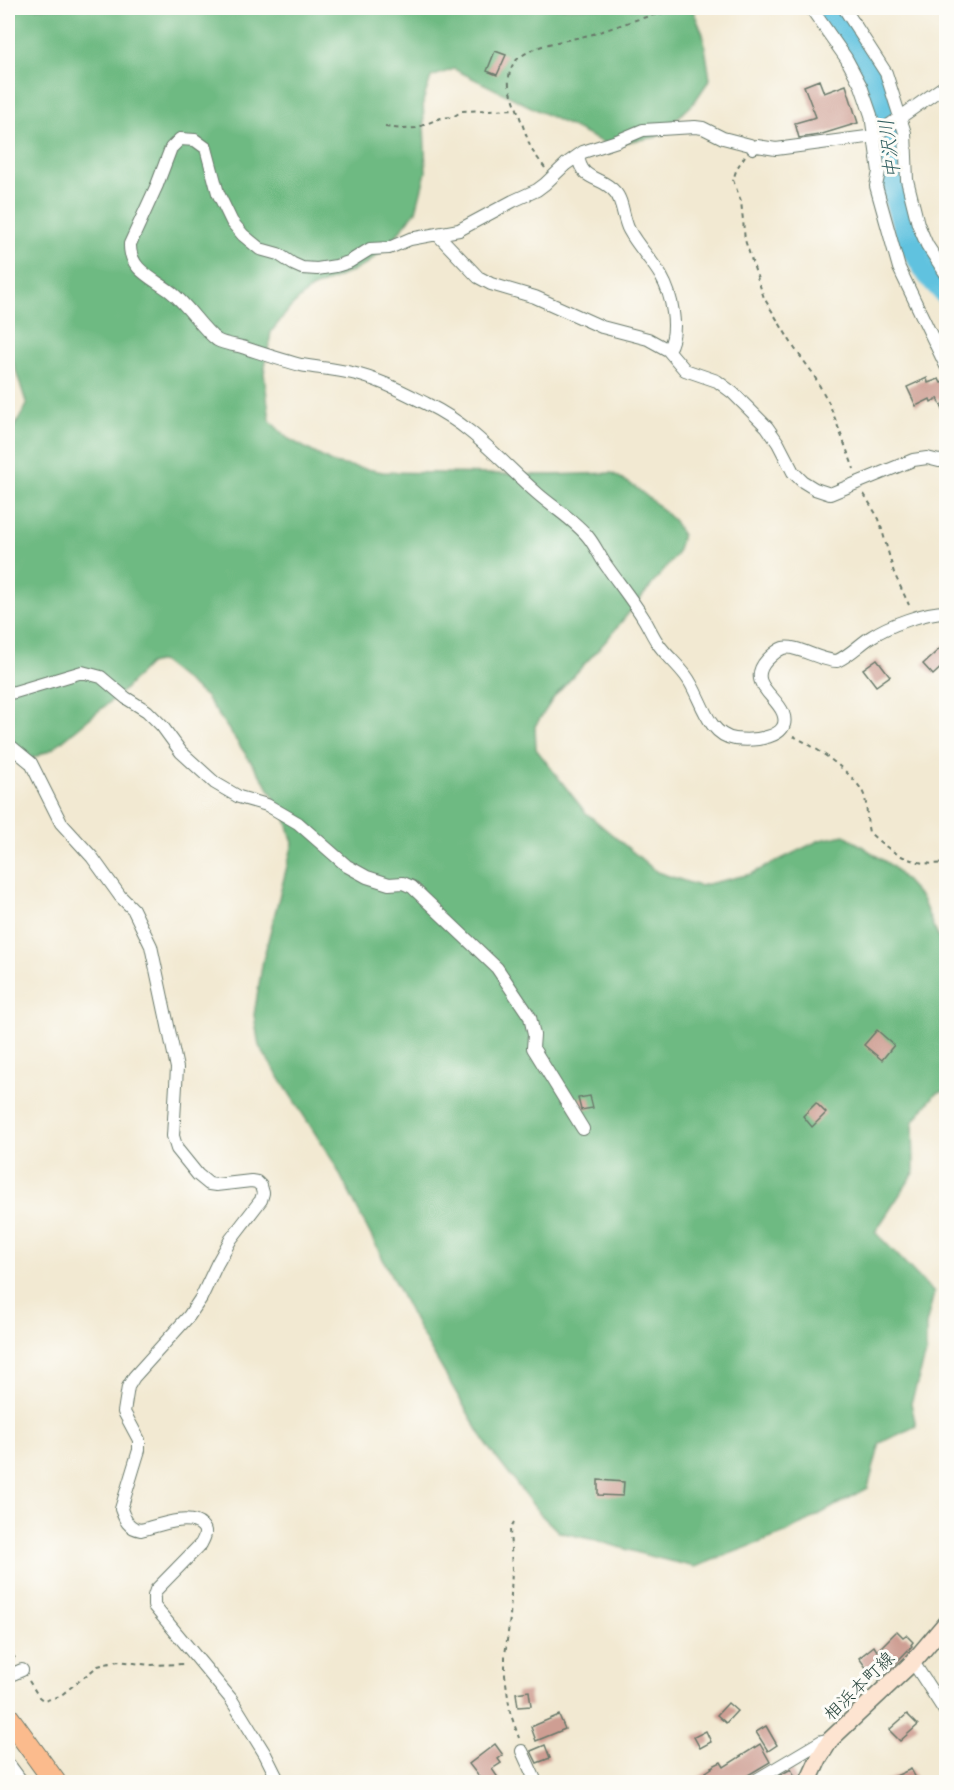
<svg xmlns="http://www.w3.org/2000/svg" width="954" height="1790" font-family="Kalam,'Klee One',sans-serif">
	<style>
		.forest { fill: #6eba82; stroke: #467c5b; stroke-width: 1.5 }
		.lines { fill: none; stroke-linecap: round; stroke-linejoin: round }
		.river { stroke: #61c2df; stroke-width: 26 }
		.building { fill: #ce9e93 }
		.minor-casing { stroke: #69796b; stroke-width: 14 }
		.secondary-casing { stroke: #69796b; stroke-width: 19 }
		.motorway-casing { stroke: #69796b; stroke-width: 23 }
		.path { stroke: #69796b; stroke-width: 2; stroke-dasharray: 4.5 4.5; stroke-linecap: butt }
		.minor { stroke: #fff; stroke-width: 12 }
		.secondary { stroke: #fde4d1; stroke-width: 16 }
		.motorway { stroke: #fbbb8d; stroke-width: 21 }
		.labels { text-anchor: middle; stroke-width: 6; stroke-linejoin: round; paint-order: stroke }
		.street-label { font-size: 18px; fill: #1f3d34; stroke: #fdfcf7 }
		.water-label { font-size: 20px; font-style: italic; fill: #305e5f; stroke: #fdfcf7 }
	</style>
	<rect width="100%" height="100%" fill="#fdfcf7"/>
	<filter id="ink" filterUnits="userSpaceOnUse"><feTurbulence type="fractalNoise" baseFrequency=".0167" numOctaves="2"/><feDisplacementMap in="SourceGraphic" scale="12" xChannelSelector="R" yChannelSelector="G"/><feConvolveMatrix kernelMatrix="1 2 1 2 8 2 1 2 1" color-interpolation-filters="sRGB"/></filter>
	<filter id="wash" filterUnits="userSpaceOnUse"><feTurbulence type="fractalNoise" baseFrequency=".008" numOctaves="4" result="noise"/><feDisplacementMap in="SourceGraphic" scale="24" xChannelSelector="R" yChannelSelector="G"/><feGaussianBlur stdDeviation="1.35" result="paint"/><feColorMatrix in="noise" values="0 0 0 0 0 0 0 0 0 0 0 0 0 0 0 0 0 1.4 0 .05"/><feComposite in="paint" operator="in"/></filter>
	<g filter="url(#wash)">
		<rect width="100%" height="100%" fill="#f2e9d2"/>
		<path class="forest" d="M8,8H692L703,34L710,79L693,104L656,137L608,145L454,69L431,77L423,101L426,172L416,211L389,245L365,265L309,290L290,308L271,332L264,373L270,421L287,438L333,463L383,472L551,475L612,473L634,486L656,504L674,521L682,535L677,554L605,642L555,696L535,726L536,749L585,812L657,872L699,886L751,874L820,840L845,835L892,866L922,899L933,926L946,952V1091L936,1093L913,1122L914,1173L875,1232L934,1293L926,1325V1354L911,1403L916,1426L880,1443L868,1488L785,1533L695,1567L649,1556L595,1540L559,1532L540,1514L488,1447L418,1328L333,1161L259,1046L254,1015L263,960L293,843L286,819L265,782L206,697L161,661L149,664L123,691L52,749L29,760L8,761V438L27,405L8,346Z"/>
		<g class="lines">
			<path class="river" d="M828,8L875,77L886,117L891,181L911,244L930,274L946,292"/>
		</g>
		<g id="blocks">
			<path class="building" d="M495,51L506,55L497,75L487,71Z
				M819,80L824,93L846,85L858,123L819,135L799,138L795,123L816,117L804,86Z
				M927,378L928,383L939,379L941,383L946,381V417L938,398L931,402L930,399L916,406L907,387Z
				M946,643V663L933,675L923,664Z
				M877,659L890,676L876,686L863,669Z
				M877,1030L894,1045L882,1060L864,1045Z
				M590,1096L593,1108L581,1110L578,1098Z
				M816,1103L826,1113L812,1127L803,1116Z
				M598,1480L624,1482L623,1496L598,1495Z
				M897,1631L903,1637L906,1635L913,1642L911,1645L912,1646L883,1676L872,1665L867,1669L859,1658L874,1646L877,1651Z
				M529,1691L531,1706L518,1707L516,1693Z
				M728,1703L737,1711L726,1723L717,1715Z
				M907,1714L918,1725L900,1741L889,1730Z
				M559,1715L565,1729L536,1741L531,1727Z
				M766,1726L777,1745L768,1751L756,1732Z
				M706,1731L711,1742L700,1748L694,1737Z
				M495,1744L503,1755L498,1759L501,1763L492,1769L501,1782H483L469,1764Z
				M760,1744L770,1762L748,1775L745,1782H691L712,1768L711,1767L721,1762L724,1767Z
				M545,1745L550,1758L537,1763L531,1751Z
				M791,1769L798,1782H768Z
				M911,1769L918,1782H883Z"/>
		</g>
	</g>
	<g filter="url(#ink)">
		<use href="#blocks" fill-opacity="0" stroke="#69796b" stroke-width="1.5"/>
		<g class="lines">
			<defs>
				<path id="minor" d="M811,8L846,58L861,86L871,115L874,136L879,172L876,186L899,268L946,366
					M844,8L886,73L905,133L907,180L918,224L927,245L946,274
					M946,85L874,136L776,149L757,146L753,148L750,145L723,138L703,128L695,127L643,130L617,141L583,152L566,164L545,184L537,190L513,201L459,230L410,239L389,248L370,249L349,262L336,266L317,269L302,268L293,264L278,254L260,249L243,235L232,222L218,193L206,148L195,140L180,139L171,148L157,185L130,244C129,270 153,278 171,292C188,305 202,329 217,340C224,344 234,345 242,347C261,353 281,360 301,365C318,368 335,369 352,373C379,379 403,392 427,404C474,427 500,461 538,494C554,508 577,522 589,538C596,547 601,559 608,568C620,585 633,601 644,619C649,627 653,637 659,645C667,656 678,665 686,676C701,695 706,735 735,739C751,741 793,739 783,713C776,695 746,683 767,660C771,656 777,650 783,648C795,644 820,661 837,661C850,655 860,644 871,637C889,625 925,612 946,612
					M578,156C582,183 601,175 615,192C623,200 623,219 629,230C638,247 652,260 661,276C672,295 680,331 668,350
					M438,235L478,277L491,284L535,297L602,327L648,339L668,350L685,370L717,381L733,393L767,427L778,443L793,472L802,481L815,489L830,494L913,460L927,458L939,461L946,460
					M8,693L15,692L82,672L101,677L126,698L147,711L162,726L181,752L215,783L239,797L267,805L298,823L347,866L367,877L389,884L403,883L412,887L497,968L530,1017L534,1035L533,1048L583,1129
					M8,744L31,763L61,823L92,857L120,896L133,909L151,946L177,1068L173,1136L177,1149L198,1175L209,1184L216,1185L251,1181L257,1182L261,1186L263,1193L261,1200L231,1239L217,1264L201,1298L189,1316L134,1377L128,1387L124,1412L139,1440V1450L121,1509C125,1520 128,1528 141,1530C157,1526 189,1513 202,1526C208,1532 204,1538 201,1544L156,1590L154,1596V1606L231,1699L265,1754L279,1782
					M913,1662L946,1713
					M8,1676L22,1670
					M522,1751L536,1782
					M8,1763L22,1782
					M753,1782L822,1741L831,1739"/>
				<path id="secondary" d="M808,1782L819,1758L831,1739L913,1662L946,1623"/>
				<path id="motorway" d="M8,1717L55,1782"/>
			</defs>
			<use href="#minor" class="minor-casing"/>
			<use href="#secondary" class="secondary-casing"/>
			<use href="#motorway" class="motorway-casing"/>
			<path class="path" d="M732,8L776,12L792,8
				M385,127L404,129L416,128L441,118L453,117L462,111L517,109
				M745,156L737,168L733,180L741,201L745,240L764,298L795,349L812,372L829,403L854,469
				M545,168L531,149L509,86C508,73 511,62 523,55C543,42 567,41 589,35C608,30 627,22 646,17C663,12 682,10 700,8
				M864,494L879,519L894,573L909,605
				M793,736C813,745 857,775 864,795C868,807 866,820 869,832C892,854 914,867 946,863
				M946,786L944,794L946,807
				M514,1522L510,1529L512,1569L510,1618L505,1655V1675L510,1712L519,1738
				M8,1649L15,1658
				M29,1681L39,1697L44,1701L60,1696L98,1666L118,1661L150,1665L184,1664"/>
			<use href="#minor" class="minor"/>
			<use href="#secondary" class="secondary"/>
			<use href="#motorway" class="motorway"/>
		</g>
	</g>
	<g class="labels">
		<g class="street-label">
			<text transform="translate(859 1686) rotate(-44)" y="6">相浜本町線</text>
		</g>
		<g class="water-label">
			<text transform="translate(889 149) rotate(-97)" y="7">中沢川</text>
		</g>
	</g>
	<rect width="954" height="1790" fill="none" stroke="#fdfcf7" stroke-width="30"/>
</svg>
